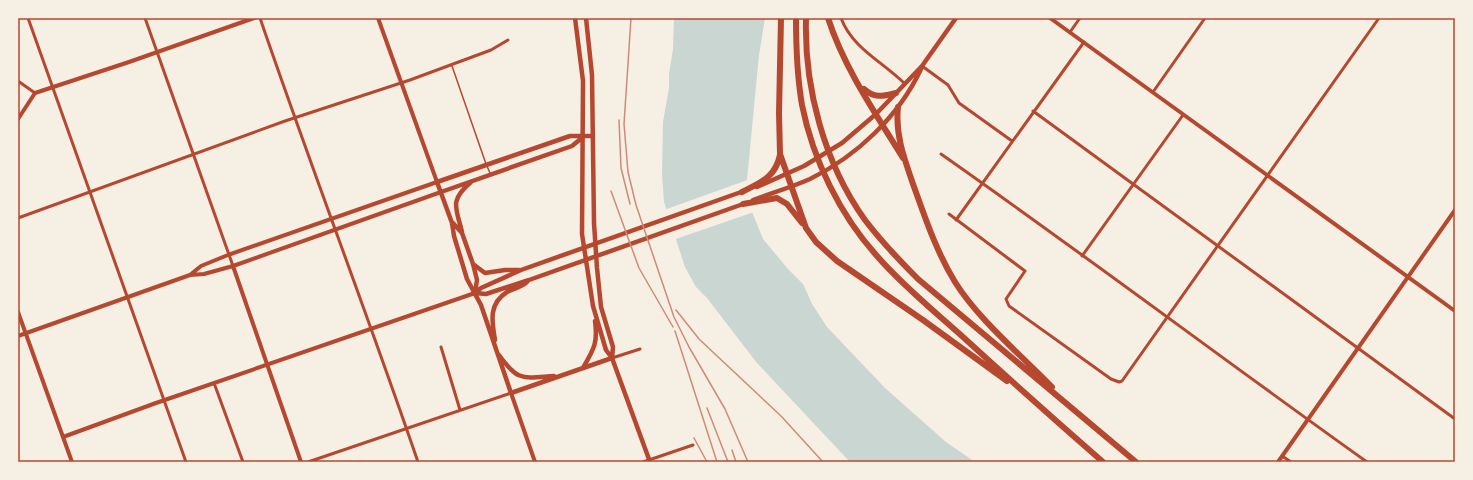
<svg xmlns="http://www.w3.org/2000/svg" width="1473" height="480" font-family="'Source Sans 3',sans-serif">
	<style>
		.water { fill: #c9d6d2 }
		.pier { fill: #f6efe4 }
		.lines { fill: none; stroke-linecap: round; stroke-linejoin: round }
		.service { stroke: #b5482f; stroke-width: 1.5 }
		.minor { stroke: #b5482f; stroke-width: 3 }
		.tertiary { stroke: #b5482f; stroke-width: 4 }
		.secondary { stroke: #b5482f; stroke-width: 4.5 }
		.motorway { stroke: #b5482f; stroke-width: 6 }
		.rail { stroke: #cf8b77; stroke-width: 1.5 }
		.neatline { fill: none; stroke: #b5482f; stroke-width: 1.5 }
	</style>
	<rect width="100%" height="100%" fill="#f6efe4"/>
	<path class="water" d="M674,18H765L759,55L747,180L748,202L763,239L788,269L803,284L812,304L827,327L885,388L946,442L975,462H850L757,363L707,298L696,287L685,267L664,202L662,174L663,122L669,88V74L673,49Z"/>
	<path class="pier" d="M750,179V202L754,212L673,240L664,210Z"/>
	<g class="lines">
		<path class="service" d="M452,66L486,164L490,173"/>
		<path class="minor" d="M28,18L186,462
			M145,18L233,266
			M260,18C311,167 367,313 418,462
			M841,18C852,48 883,62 905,84
			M1070,32L1080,18
			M922,66L948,85L959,103L1012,141
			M18,81L35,93
			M1153,92L1205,18
			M1033,111L1455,419
			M941,154C1085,255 1224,360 1367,462
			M949,214L1025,271L1006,299L1009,306L1111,379L1119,382L1122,381L1379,18
			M18,218L285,121L410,80L491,50L508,40
			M956,220L1084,42
			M1082,256L1183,115
			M441,347L460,410
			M612,358L640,349
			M214,383L243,462
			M1282,456L1291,462
			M308,462L511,393
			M643,462L693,445"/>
		<path class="tertiary" d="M1050,18L1455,311
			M18,119L35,93L129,62L254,18
			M233,266L301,462
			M190,275L201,266L228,255L437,182L378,18
			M18,312L72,462
			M18,336L190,275L204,274L233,266L441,192
			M511,393L535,462
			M63,437L156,403L475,293
			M1278,462L1455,210"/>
		<path class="secondary" d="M575,18L583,81L582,234L593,306L606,350L612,358L650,462
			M586,18L592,75L594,223L597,268L601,307L613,347L612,358
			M593,136H570L437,182L452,223L454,236L467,279L481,305L511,393L612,358
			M757,187L804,166L842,143L876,114L922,66L956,18
			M441,192L572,146L583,137
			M753,200C772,193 792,187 810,179C857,156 899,116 921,69
			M453,223L462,233L473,264L477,280L475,293
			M462,232C456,207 449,201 471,182
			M473,264L485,273L505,270H519
			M475,293L481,288L521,270L744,191
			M475,293L486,294L529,280L746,203
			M495,340C492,322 488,304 507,292C514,288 521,288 527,282
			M499,355C518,382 523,378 554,376
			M583,368C594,349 598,343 595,321"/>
		<path class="motorway" d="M781,18L779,113L780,154L806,228L816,242L837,261L923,320L1007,381
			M796,18C796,47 797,76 802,105C813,160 840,215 877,256C902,285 934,311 963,337C1009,379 1056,421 1103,462
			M806,18C804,87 824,163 865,220C881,241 899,260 918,279L1136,462
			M828,18C844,68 876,114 903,158
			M864,89C875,99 883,96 896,93
			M898,107C895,134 904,158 913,184C925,217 936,251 955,282C978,319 1021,355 1052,387
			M742,192C761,182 775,178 780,155
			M743,204L777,198L787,204L802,223"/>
		<path class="rail" d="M631,18L624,124L628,172L636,205L674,317L689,347L725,409L748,462
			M619,120L621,168L630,204
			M611,191L639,268L673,327
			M676,310L699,339L781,416L823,462
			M675,331L717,462
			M707,408L728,462
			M694,438L707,462
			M732,450L736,462"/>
	</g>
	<rect width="1473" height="480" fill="none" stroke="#f6efe4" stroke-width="38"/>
	<rect x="19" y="19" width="1435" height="442" class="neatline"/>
</svg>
